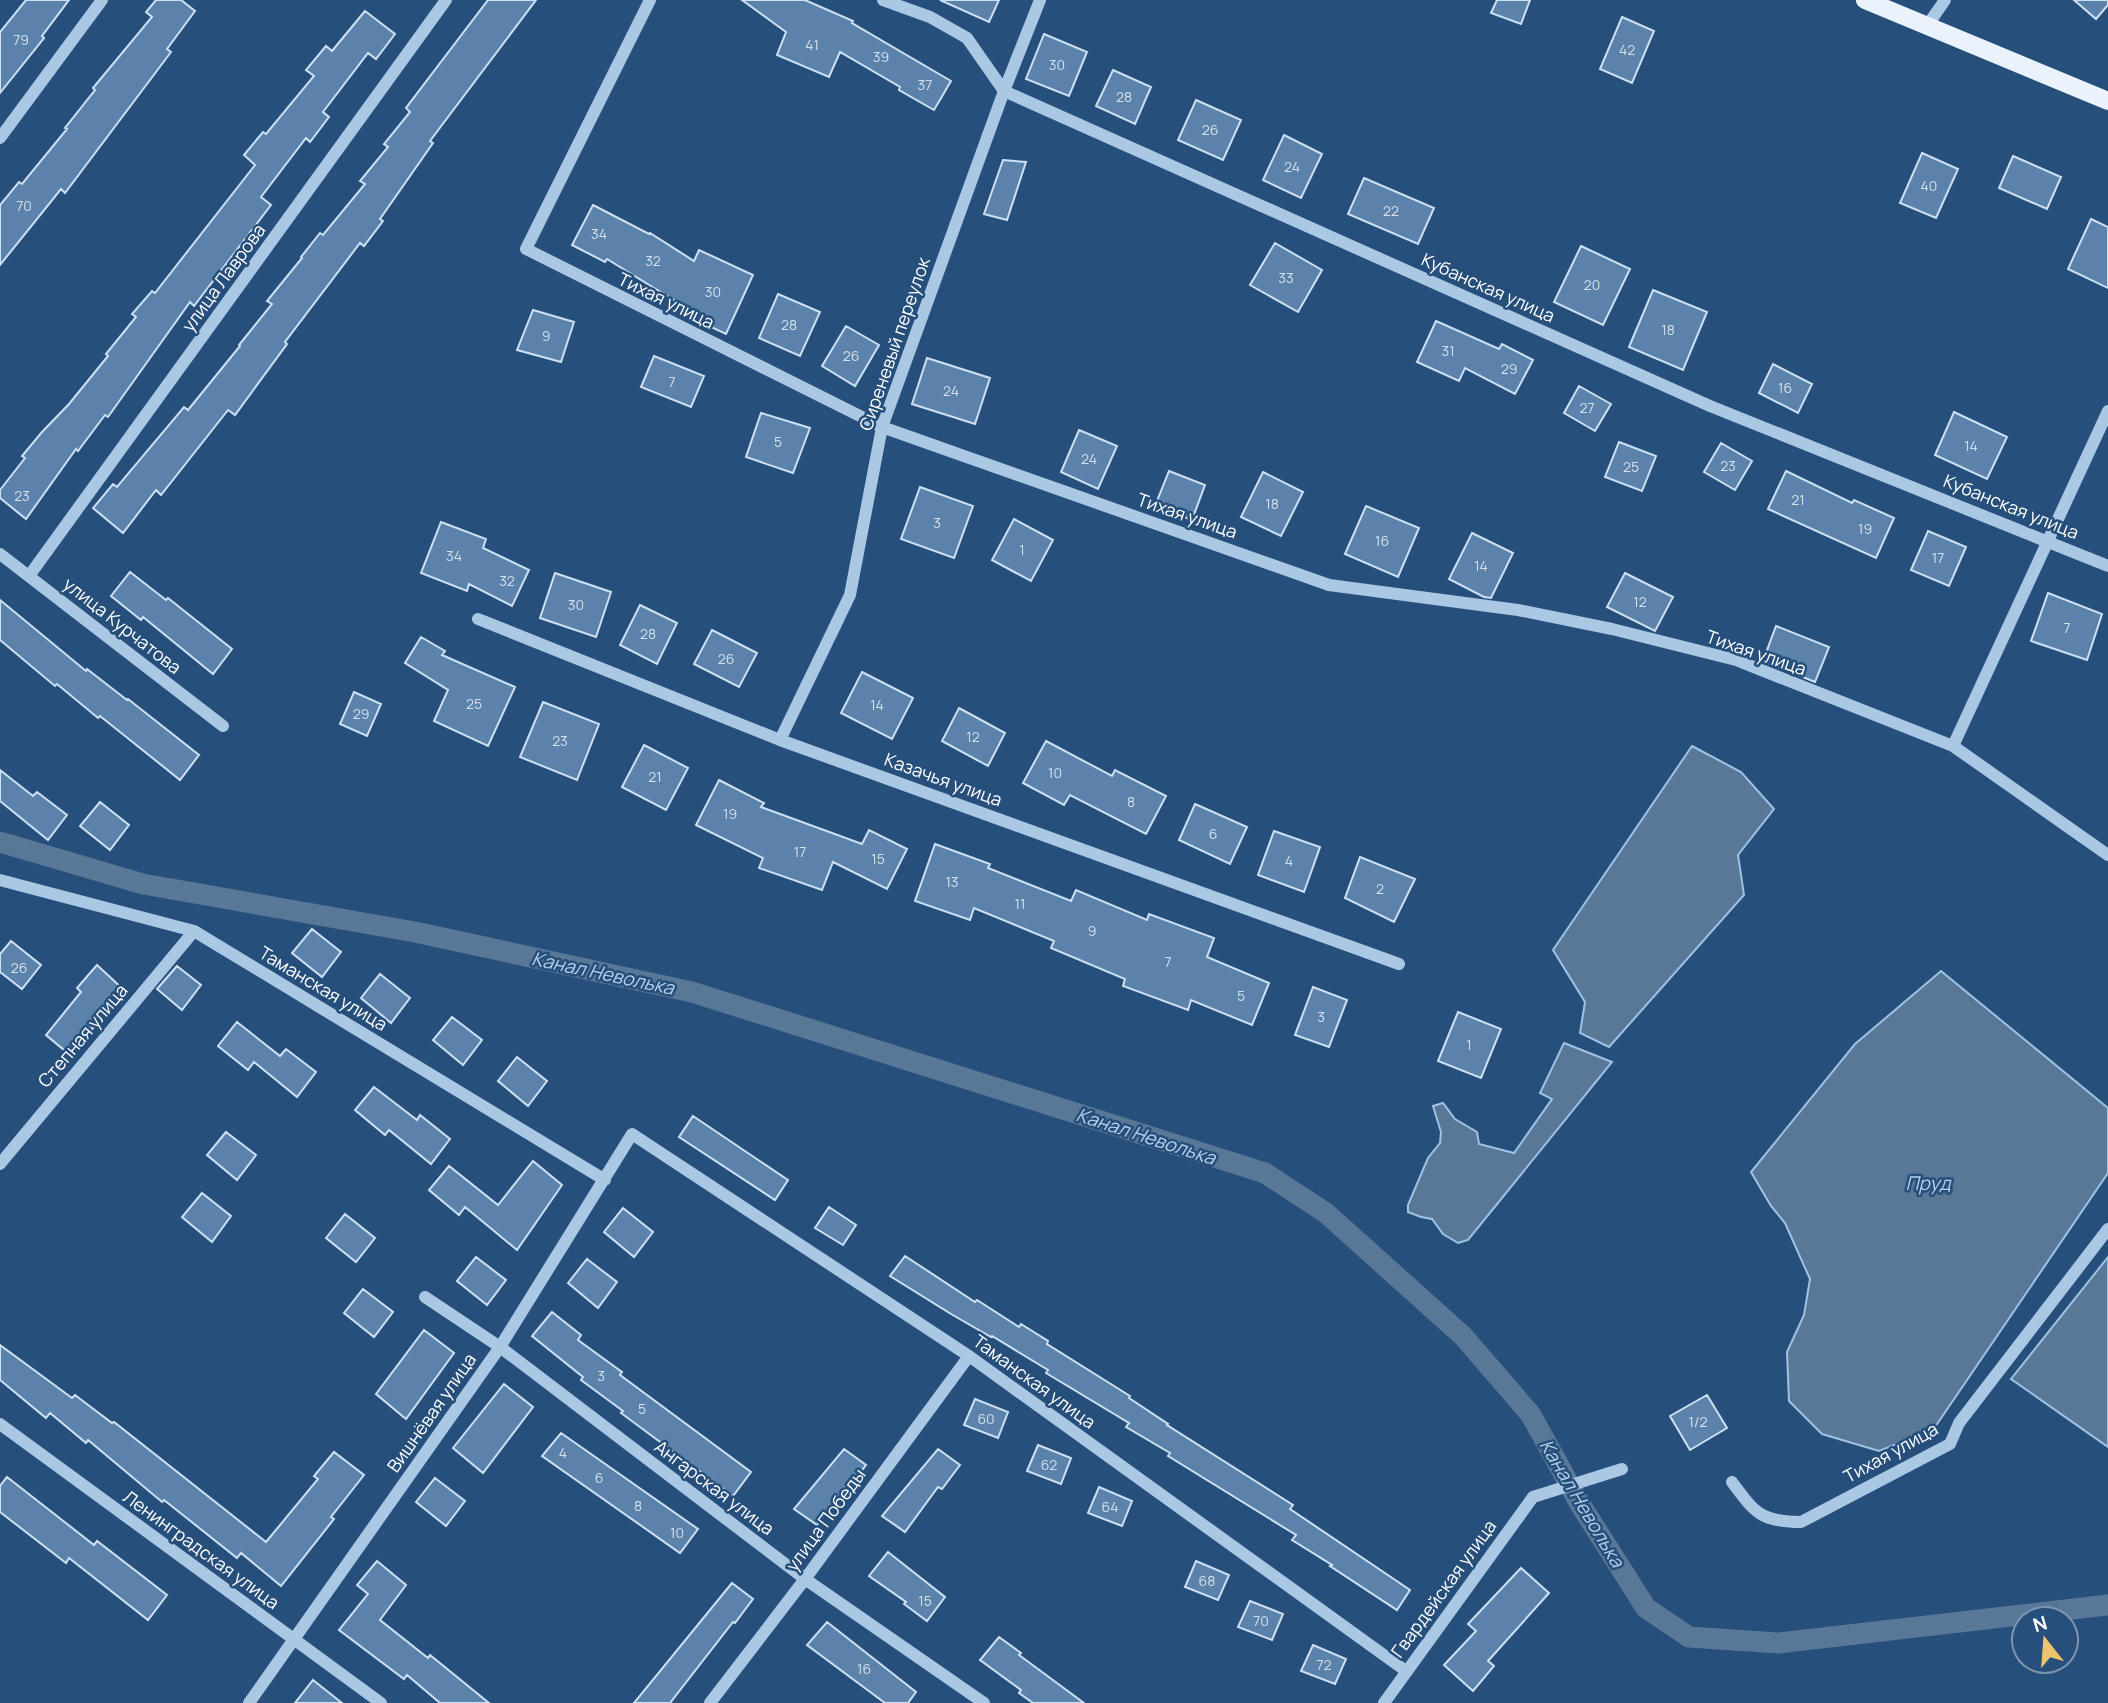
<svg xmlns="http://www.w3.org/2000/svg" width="2108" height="1703" font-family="Manrope,sans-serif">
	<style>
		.water { fill: #597796; stroke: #9ec3e5; stroke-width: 2 }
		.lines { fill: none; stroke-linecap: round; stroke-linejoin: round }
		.canal { stroke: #597796; stroke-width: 21 }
		.building { fill: #5a82ab; stroke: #cde0f4; stroke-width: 2 }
		.minor { stroke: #aac7e4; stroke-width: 12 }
		.major { stroke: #eaf2fc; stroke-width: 18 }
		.labels { text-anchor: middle; stroke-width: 5; stroke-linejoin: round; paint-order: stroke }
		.number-label { font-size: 14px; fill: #d6e0ea }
		.street-label { font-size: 18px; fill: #fff; stroke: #264f7b }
		.water-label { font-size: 19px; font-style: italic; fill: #b5d1ec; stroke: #264f7b }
	</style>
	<rect width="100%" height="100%" fill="#264f7b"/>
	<path class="water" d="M1692,746L1741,772L1774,809L1738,855L1744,895L1609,1047L1580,1033L1585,1002L1553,950Z
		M1941,971L2108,1108V1173L1933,1430L1879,1451L1822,1434L1789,1401L1787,1352L1804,1315L1810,1279L1785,1223L1771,1206L1751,1172L1855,1044Z
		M1564,1043L1612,1062L1468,1240L1458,1243L1443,1234L1432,1219L1421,1217L1408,1212V1205L1428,1158L1440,1143L1441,1132L1433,1106L1443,1103L1455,1119L1477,1132L1479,1144L1514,1153L1552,1099L1540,1093Z
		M2108,1257V1447L2011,1379Z"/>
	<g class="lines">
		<path class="canal" d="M0,842L143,884L415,932L692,992L1265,1173L1326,1213L1463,1336L1531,1415L1580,1504L1646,1608L1689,1637L1778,1643L2108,1605"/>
	</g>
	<path class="building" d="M26,0H69L42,36L44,38L0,93V32Z
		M156,0H181L195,11L167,49L171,52L65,193L61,189L0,265V205L19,182L22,184L67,129L65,128L95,90L93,88L152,17L146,12Z
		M488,0H536L430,141L433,143L380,219L383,221L364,246L360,243L285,342L287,344L235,415L228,410L161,495L156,490L123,533L93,508L113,484L117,487L184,407L188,410L240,346L239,345L272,304L267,301L302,258L301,257L320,233L323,235L365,184L360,181L388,147L384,144L410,112L406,108Z
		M742,0H805L853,21L852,23L951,81L934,110L899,90L900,87L840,52L829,77L777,55L786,32Z
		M940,0H999L989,22Z
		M1497,0H1530L1521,24L1491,13Z
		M2074,0H2108V5L2096,19Z
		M365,11L395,34L376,59L368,53L323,112L329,117L310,142L306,138L261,197L271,205L194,306L190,302L108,417L105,415L78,451L76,449L26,519L0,498V490L25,458L22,456L42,432L69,404L108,356L106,354L136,317L132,314L152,291L155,293L255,165L244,155L263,132L266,134L314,76L306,70L326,46L332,51Z
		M1622,17L1654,31L1632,83L1600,69Z
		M1044,34L1087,52L1069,96L1026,79Z
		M1113,70L1151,87L1135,124L1096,106Z
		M1196,100L1241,120L1223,160L1178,140Z
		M1284,135L1322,154L1301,198L1263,180Z
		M1922,153L1958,169L1936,218L1900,203Z
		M2013,156L2061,177L2047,209L1999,188Z
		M1003,160L1026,162L1007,220L984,214Z
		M1364,178L1434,208L1418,244L1348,214Z
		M593,205L649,234L650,233L694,261L699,250L753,275L726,334L672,309L675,301L607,259L605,262L572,245Z
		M2091,219L2108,227V288L2068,269Z
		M1275,243L1322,270L1298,312L1250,285Z
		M1581,246L1630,269L1603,325L1554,302Z
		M1653,290L1707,312L1683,370L1629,347Z
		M778,294L820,312L800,356L759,338Z
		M533,310L574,322L561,362L517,350Z
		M1436,321L1499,349L1502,344L1533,360L1515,394L1465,368L1459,381L1417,362Z
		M846,326L879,345L855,386L822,366Z
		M654,356L704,376L691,407L641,387Z
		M927,358L990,378L975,424L912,404Z
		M1773,364L1812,384L1798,413L1759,393Z
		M1579,386L1611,404L1595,431L1564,413Z
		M1954,412L2007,437L1987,479L1935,455Z
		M761,413L810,428L793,473L746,457Z
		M1079,430L1117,446L1098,489L1061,472Z
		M1619,442L1656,456L1642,491L1605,477Z
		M1721,443L1752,461L1735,490L1704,472Z
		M1169,471L1205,485L1192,520L1155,506Z
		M1786,471L1852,503L1854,500L1894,518L1876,558L1768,509Z
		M1263,472L1303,492L1281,536L1241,517Z
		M920,487L973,506L954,558L901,539Z
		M1366,506L1419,528L1398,577L1345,554Z
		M1014,519L1053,540L1031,581L992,560Z
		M441,522L486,539L483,548L529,570L512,606L469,584L467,591L421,573Z
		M1928,531L1966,547L1949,586L1911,570Z
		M1472,533L1513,553L1491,598L1484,597L1449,579Z
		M130,572L166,600L168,598L232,649L213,674L143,617L141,620L111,596Z
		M555,573L611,592L596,637L540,618Z
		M1625,573L1673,597L1655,631L1607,607Z
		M2048,593L2102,614L2087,660L2031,641Z
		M0,600L86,671L87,669L127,700L128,699L199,755L180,780L100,716L98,718L57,684L55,686L0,640Z
		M640,605L677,623L657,664L620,645Z
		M1776,626L1829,647L1815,682L1763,661Z
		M712,630L757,653L739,687L694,664Z
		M421,637L445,651L442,655L515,687L488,746L434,721L448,690L405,663Z
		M862,672L913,698L892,739L841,713Z
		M354,692L381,704L367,736L340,724Z
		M543,702L599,724L577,780L520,757Z
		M959,708L1005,733L988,766L942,741Z
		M1046,741L1112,776L1115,770L1166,796L1146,834L1070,795L1064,805L1023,783Z
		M644,745L688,768L666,810L622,787Z
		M0,770L33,796L37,792L67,815L48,840L0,801Z
		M719,780L764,803L761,807L862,844L869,830L907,849L887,889L833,862L822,890L759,868L763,858L696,825Z
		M100,802L129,825L110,850L80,826Z
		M1195,804L1247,827L1230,864L1179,840Z
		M1274,831L1320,847L1304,892L1258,875Z
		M935,844L990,864L988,868L1071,901L1076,890L1147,920L1149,914L1214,938L1207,957L1269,983L1252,1025L1191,1000L1188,1010L1123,986L1125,979L1051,948L1054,941L974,908L970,920L915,901Z
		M1360,857L1415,879L1394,922L1345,898Z
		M312,929L341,952L322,977L292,953Z
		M11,941L41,965L22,989L0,972V954Z
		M97,965L124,990L91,1026L93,1028L70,1055L46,1035L81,992L77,988Z
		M177,966L201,985L182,1010L157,989Z
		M380,974L410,998L391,1023L361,998Z
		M1313,987L1347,1000L1329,1047L1295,1035Z
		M1458,1012L1501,1029L1481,1078L1438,1061Z
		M452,1017L482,1040L463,1065L433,1040Z
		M237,1022L280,1056L286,1049L316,1072L297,1097L254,1062L248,1070L218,1046Z
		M517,1057L547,1081L528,1106L498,1081Z
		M374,1087L417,1120L420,1115L450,1139L431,1164L389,1130L385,1135L355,1110Z
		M693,1116L788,1180L775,1200L679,1137Z
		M226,1132L256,1155L237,1180L207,1155Z
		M533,1161L562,1185L517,1250L465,1207L459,1215L429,1190L449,1166L498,1205Z
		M202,1193L231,1216L212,1242L182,1217Z
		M829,1207L856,1225L843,1245L815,1228Z
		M623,1208L653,1232L634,1257L604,1232Z
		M345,1214L375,1238L356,1262L326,1238Z
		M905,1256L975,1302L977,1300L1019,1327L1021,1324L1048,1341L1047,1344L1130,1396L1129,1398L1168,1424L1167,1425L1293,1505L1290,1509L1410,1590L1397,1610L1330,1566L1332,1565L1292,1540L1296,1535L1168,1456L1170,1453L1126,1427L1129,1423L1046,1373L1048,1370L992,1336L991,1337L951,1314L890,1276Z
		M476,1257L506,1280L487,1305L457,1281Z
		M587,1259L617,1282L598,1308L568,1283Z
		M363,1289L393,1312L374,1337L344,1313Z
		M552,1312L581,1335L578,1340L622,1372L620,1375L751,1472L733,1496L621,1413L623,1411L581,1380L583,1377L532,1336Z
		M424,1330L454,1353L406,1419L376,1394Z
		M0,1345L72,1398L75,1395L112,1423L114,1422L266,1542L318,1479L314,1476L334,1452L364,1475L331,1517L334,1519L281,1586L241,1553L237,1558L164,1500L162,1502L88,1440L86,1443L50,1413L46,1418L0,1380Z
		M504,1384L533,1407L483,1473L453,1448Z
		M1707,1395L1727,1428L1690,1450L1670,1416Z
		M975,1399L1008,1412L998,1438L964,1425Z
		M561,1433L698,1529L680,1553L542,1456Z
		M1038,1445L1071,1458L1061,1484L1027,1471Z
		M844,1449L866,1465L848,1489L845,1487L817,1525L794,1509Z
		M938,1449L960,1465L942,1489L938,1487L905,1532L882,1516Z
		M7,1477L94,1545L97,1541L167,1595L148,1620L69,1558L66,1563L0,1512V1486Z
		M435,1478L465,1501L446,1526L416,1502Z
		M1099,1487L1132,1501L1122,1526L1088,1513Z
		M888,1552L945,1597L927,1621L904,1604L906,1602L869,1576Z
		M377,1561L406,1585L380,1620L428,1658L430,1655L489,1703H440L407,1675L404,1679L339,1630L368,1594L357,1585Z
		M1196,1561L1229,1575L1218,1600L1185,1587Z
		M1521,1568L1549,1593L1488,1661L1494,1666L1473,1691L1444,1665L1476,1631L1468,1624Z
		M732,1583L753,1599L735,1623L733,1622L670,1703H634Z
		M1250,1601L1283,1614L1272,1640L1238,1627Z
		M827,1622L916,1692L908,1703H885L807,1645Z
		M999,1637L1021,1653L1019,1655L1084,1703H1033L1019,1693L1021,1690L980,1660Z
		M1313,1645L1346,1659L1335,1684L1301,1671Z
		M313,1680L342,1703H295Z"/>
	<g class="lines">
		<path class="minor" d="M650,0L526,249L882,427L1329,585L1518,610L1612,629L1736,660L1953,746L2108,855
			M883,0L930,17L967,38L1004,91L1710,406L2108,566
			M1927,26L1945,0
			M0,138L102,0
			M0,554L223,726
			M29,576L446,0
			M478,619L780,740L1399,964
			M780,740L850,595L882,427L1004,91L1040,0
			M1953,746L2108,411
			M0,880L194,931L605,1180
			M0,1164L194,931
			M425,1297L500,1347L805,1579L984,1703
			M0,1424L381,1703
			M1732,1482C1755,1513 1761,1522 1801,1522L1950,1444L1959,1423L2108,1229
			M249,1703L500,1347L632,1134L969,1356L1406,1671
			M710,1703L805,1579L969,1356
			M1384,1703L1533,1497L1622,1469"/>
		<path class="major" d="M1865,0L2108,101"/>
	</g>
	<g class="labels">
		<g class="number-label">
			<text x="21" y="45">79</text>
			<text x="812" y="50">41</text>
			<text x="1627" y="55">42</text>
			<text x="881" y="62">39</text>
			<text x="1057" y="70">30</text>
			<text x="925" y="90">37</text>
			<text x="1124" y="102">28</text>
			<text x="1210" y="135">26</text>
			<text x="1292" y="172">24</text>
			<text x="1929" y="191">40</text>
			<text x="24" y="211">70</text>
			<text x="1391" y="216">22</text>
			<text x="599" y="239">34</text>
			<text x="653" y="266">32</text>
			<text x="1286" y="283">33</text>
			<text x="1592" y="290">20</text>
			<text x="713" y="297">30</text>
			<text x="789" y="330">28</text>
			<text x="1668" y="335">18</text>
			<text x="546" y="341">9</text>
			<text x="1448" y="356">31</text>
			<text x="851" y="361">26</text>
			<text x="1509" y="374">29</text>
			<text x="672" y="387">7</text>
			<text x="1785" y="393">16</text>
			<text x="951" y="396">24</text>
			<text x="1587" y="413">27</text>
			<text x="778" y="447">5</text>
			<text x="1971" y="451">14</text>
			<text x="1089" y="464">24</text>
			<text x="1728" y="471">23</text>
			<text x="1631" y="472">25</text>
			<text x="22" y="501">23</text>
			<text x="1798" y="505">21</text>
			<text x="1272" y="509">18</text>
			<text x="937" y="528">3</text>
			<text x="1865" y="534">19</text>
			<text x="1382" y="546">16</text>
			<text x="1022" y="555">1</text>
			<text x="454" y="561">34</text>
			<text x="1938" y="563">17</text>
			<text x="1481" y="571">14</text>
			<text x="507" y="586">32</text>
			<text x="1640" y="607">12</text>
			<text x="576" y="610">30</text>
			<text x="2067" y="633">7</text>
			<text x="648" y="639">28</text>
			<text x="726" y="664">26</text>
			<text x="474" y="709">25</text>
			<text x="877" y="710">14</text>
			<text x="361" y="719">29</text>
			<text x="973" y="742">12</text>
			<text x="560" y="746">23</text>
			<text x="1055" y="778">10</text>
			<text x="655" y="782">21</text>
			<text x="1131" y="807">8</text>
			<text x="730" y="819">19</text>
			<text x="1213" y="839">6</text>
			<text x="800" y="857">17</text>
			<text x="878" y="864">15</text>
			<text x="1289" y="866">4</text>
			<text x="952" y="887">13</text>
			<text x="1380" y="894">2</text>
			<text x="1020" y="909">11</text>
			<text x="1092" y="936">9</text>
			<text x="1168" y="967">7</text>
			<text x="19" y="973">26</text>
			<text x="1241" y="1001">5</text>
			<text x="1321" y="1022">3</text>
			<text x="1469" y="1050">1</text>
			<text x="601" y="1381">3</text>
			<text x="642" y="1414">5</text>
			<text x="986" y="1424">60</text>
			<text x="1698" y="1427">1/2</text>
			<text x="563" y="1458">4</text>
			<text x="1049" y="1470">62</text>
			<text x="599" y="1483">6</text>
			<text x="638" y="1511">8</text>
			<text x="1110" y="1512">64</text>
			<text x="677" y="1538">10</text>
			<text x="1207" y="1586">68</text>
			<text x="925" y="1606">15</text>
			<text x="1261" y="1626">70</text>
			<text x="1324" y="1670">72</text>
			<text x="864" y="1674">16</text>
		</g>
		<g class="street-label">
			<text transform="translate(224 278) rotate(-54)" y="6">улица Лаврова</text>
			<text transform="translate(1488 288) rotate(24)" y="6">Кубанская улица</text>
			<text transform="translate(666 301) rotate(26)" y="6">Тихая улица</text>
			<text transform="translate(895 344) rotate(-71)" y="6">Сиреневый переулок</text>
			<text transform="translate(2011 507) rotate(22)" y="6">Кубанская улица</text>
			<text transform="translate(1187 516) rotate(19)" y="6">Тихая улица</text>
			<text transform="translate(122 626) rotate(38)" y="6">улица Курчатова</text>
			<text transform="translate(1756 653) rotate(19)" y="6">Тихая улица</text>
			<text transform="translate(943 780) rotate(20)" y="6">Казачья улица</text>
			<text transform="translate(323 989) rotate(31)" y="6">Таманская улица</text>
			<text transform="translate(83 1036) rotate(-50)" y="6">Степная улица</text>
			<text transform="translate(1034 1382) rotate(36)" y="6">Таманская улица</text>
			<text transform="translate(432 1413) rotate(-55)" y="6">Вишнёвая улица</text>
			<text transform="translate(1891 1453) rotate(-29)" y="6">Тихая улица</text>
			<text transform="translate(714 1488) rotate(37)" y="6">Ангарская улица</text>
			<text transform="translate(826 1520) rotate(-54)" y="6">улица Победы</text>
			<text transform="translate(201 1550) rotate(36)" y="6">Ленинградская улица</text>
			<text transform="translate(1444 1589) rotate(-54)" y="6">Гвардейская улица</text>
		</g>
		<g class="water-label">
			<text transform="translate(603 973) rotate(12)" y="7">Канал Неволька</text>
			<text transform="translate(1146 1136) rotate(18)" y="7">Канал Неволька</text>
			<text x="1928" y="1190">Пруд</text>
			<text transform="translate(1582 1503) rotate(59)" y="7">Канал Неволька</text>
		</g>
	</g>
	<g transform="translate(2045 1640) rotate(343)"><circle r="33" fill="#264f7b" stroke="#7d95b0" stroke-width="2"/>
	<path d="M0-5L12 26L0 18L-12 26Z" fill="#edc36f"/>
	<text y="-10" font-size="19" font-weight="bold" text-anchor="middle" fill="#ffffff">N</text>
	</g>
</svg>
